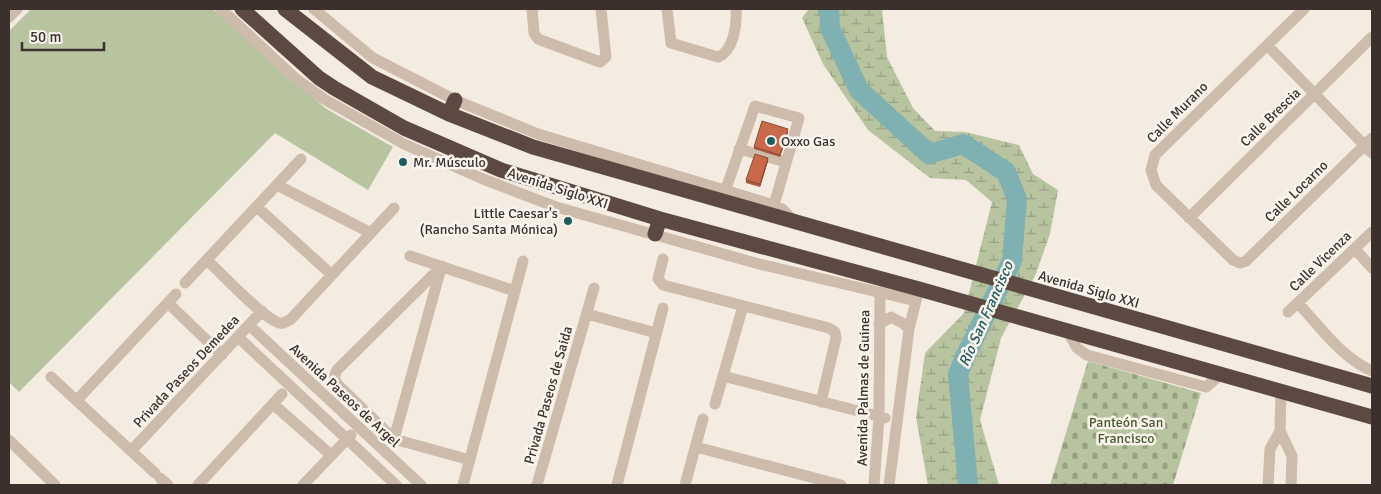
<svg xmlns="http://www.w3.org/2000/svg" width="1381" height="494" font-family="Signika,sans-serif">
	<style>
		.grass { fill: #b8c4a0 }
		.wetland { fill: url(#wetland-marsh) }
		.cemetery { fill: url(#cemetery-stones) }
		.lines { fill: none; stroke-linecap: round; stroke-linejoin: round }
		.river { stroke: #7fb0b2; stroke-width: 20 }
		.minor { stroke: #cdbbac; stroke-width: 11 }
		.highway { stroke: #5c4a42; stroke-width: 15 }
		.wall { fill: #ac5a40 }
		.shaded-wall { fill: #8c4a34 }
		.building { fill: #c8694b; stroke: #8c4a34 }
		.poi-dot { fill: #1f5a5e; stroke: #fbf5ee; stroke-width: 2 }
		.labels { text-anchor: middle; stroke-width: 5; stroke-linejoin: round; paint-order: stroke }
		.street-label { font-size: 14px; fill: #3b302b; stroke: #fbf5ee }
		.poi-label { font-size: 14px; fill: #3b302b; stroke: #fbf5ee; text-anchor: start }
		.park-label { font-size: 14px; fill: #4a5a2e; stroke: #fbf5ee }
		.water-label { font-size: 15px; font-style: italic; fill: #1f5a5e; stroke: #fbf5ee }
	</style>
	<defs>
		<pattern id="wetland-marsh" width="20" height="14" patternUnits="userSpaceOnUse" patternTransform="scale(1.25)"><rect width="20" height="14" fill="#b8c4a0"/><path d="M1 5h8M5 5V1M11 12h8M15 12V8" fill="none" stroke="#97a083"/></pattern>
		<pattern id="cemetery-stones" width="16" height="16" patternUnits="userSpaceOnUse" patternTransform="scale(1.25)"><rect width="16" height="16" fill="#b8c4a0"/><path d="M2 7V4a2 2 0 0 1 4 0v3zM10 15v-3a2 2 0 0 1 4 0v3z" fill="#97a083"/></pattern>
	</defs>
	<rect width="100%" height="100%" fill="#f4ebe1"/>
	<path class="grass" d="M31,9H213L325,108L393,147L368,190L275,133L19,392L9,382V31Z"/>
	<path class="wetland" d="M809,9H882L887,57L913,108L935,131L965,132L1019,145L1033,174L1058,190L1050,234L1035,276L1001,338L980,420L999,485H928L916,417L925,353L964,313L992,202L966,180L930,178L868,130L823,64L802,18Z"/>
	<path class="cemetery" d="M1088,361L1201,393L1173,485H1050Z"/>
	<g class="lines">
		<path class="river" d="M829,9L830,28L859,90L929,154L963,144L1006,172L1017,199L1012,261L966,355L958,374L968,485"/>
		<path class="minor" d="M221,9L295,78L324,99L404,144L483,179L556,207L759,264L916,301L919,289
			M314,9L373,58L455,100L538,134L774,205L782,209L794,221
			M532,9L534,33L538,39L600,62L606,57L601,9
			M667,9L671,43L718,57C734,51 737,24 736,9
			M1304,9L1155,155L1151,170L1156,185L1233,260L1240,263L1246,261L1372,138
			M9,17L17,9
			M1267,45L1372,153
			M739,149L786,162
			M277,185L371,233
			M723,197L755,106L799,118L774,205
			M257,207L332,275
			M1189,218L1372,37
			M1355,249L1372,268
			M410,256L515,291
			M663,259L658,279L663,285L829,328L835,332L836,338L821,402
			M207,260C223,275 260,315 277,322C282,325 286,322 291,319L394,208
			M442,266L337,370L334,378L338,385L394,439L470,460
			M185,283L301,159
			M168,303L222,355
			M1298,303C1320,327 1342,358 1372,371
			M1288,312L1372,232
			M587,314L656,333
			M879,324L891,317L904,324L909,329
			M249,325L421,485
			M1068,332L1077,348L1087,355L1206,387L1221,374
			M238,337L396,485
			M723,376L885,418
			M51,377L155,473
			M77,400L176,294
			M273,404L331,455
			M715,404L743,306
			M1280,431L1292,456L1291,485
			M394,439L441,268
			M9,440L55,485
			M696,447L841,485
			M131,451L262,311
			M160,478L168,485
			M198,485L282,394
			M303,485L351,435
			M463,485L523,261
			M537,485L594,288
			M617,485L663,308
			M685,485L703,419
			M874,485L879,417L880,292
			M889,485L909,329L916,301
			M1268,485L1270,449L1280,431L1281,391"/>
		<path class="highway" d="M242,9L319,78L334,88L404,128L501,170L660,219L919,289L1372,417
			M285,9L372,77L449,114L533,147L1372,386
			M449,114L455,100
			M655,234L660,219"/>
	</g>
	<path class="wall" d="M788,132L780,157L754,149V147Z
		M768,161L760,187L746,183V180Z"/>
	<path class="shaded-wall" d="M788,129V132L780,157V155Z
		M768,158V161L760,187V184Z"/>
	<path class="building" d="M762,121L788,129L780,155L754,147Z
		M755,154L768,158L760,184L746,180Z"/>
	<g class="poi-dot">
		<circle cx="771" cy="141" r="5"/>
		<circle cx="403" cy="162" r="5"/>
		<circle cx="568" cy="221" r="5"/>
	</g>
	<g class="labels">
		<g class="street-label">
			<text transform="translate(1177 112) rotate(-45)" y="5">Calle Murano</text>
			<text transform="translate(1270 117) rotate(-44)" y="5">Calle Brescia</text>
			<text transform="translate(558 188) rotate(18)" y="5">Avenida Siglo XXI</text>
			<text transform="translate(1296 191) rotate(-44)" y="5">Calle Locarno</text>
			<text transform="translate(1320 261) rotate(-44)" y="5">Calle Vicenza</text>
			<text transform="translate(1089 289) rotate(16)" y="5">Avenida Siglo XXI</text>
			<text transform="translate(186 371) rotate(-47)" y="5">Privada Paseos Demedea</text>
			<text transform="translate(863 388) rotate(-89)" y="5">Avenida Palmas de Guinea</text>
			<text transform="translate(345 395) rotate(43)" y="5">Avenida Paseos de Argel</text>
			<text transform="translate(548 395) rotate(-74)" y="5">Privada Paseos de Saida</text>
		</g>
		<g class="poi-label">
			<text x="781" y="146">Oxxo Gas</text>
			<text x="413" y="167">Mr. Músculo</text>
			<text x="558" y="218" text-anchor="end">Little Caesar's<tspan x="558" dy="16">(Rancho Santa Mónica)</tspan></text>
		</g>
		<g class="park-label">
			<text x="1126" y="427">Panteón San<tspan x="1126" dy="16">Francisco</tspan></text>
		</g>
		<g class="water-label">
			<text transform="translate(986 314) rotate(-66)" y="5">Río San Francisco</text>
		</g>
	</g>
	<rect width="1381" height="494" fill="none" stroke="#3b302b" stroke-width="20"/>
	<path d="M22 42v8h82v-8" fill="none" stroke="#3b302b" stroke-width="2.5"/>
	<text x="30" y="42" font-size="15" fill="#3b302b" stroke="#fbf5ee" stroke-width="4" paint-order="stroke">50 m</text>
</svg>
